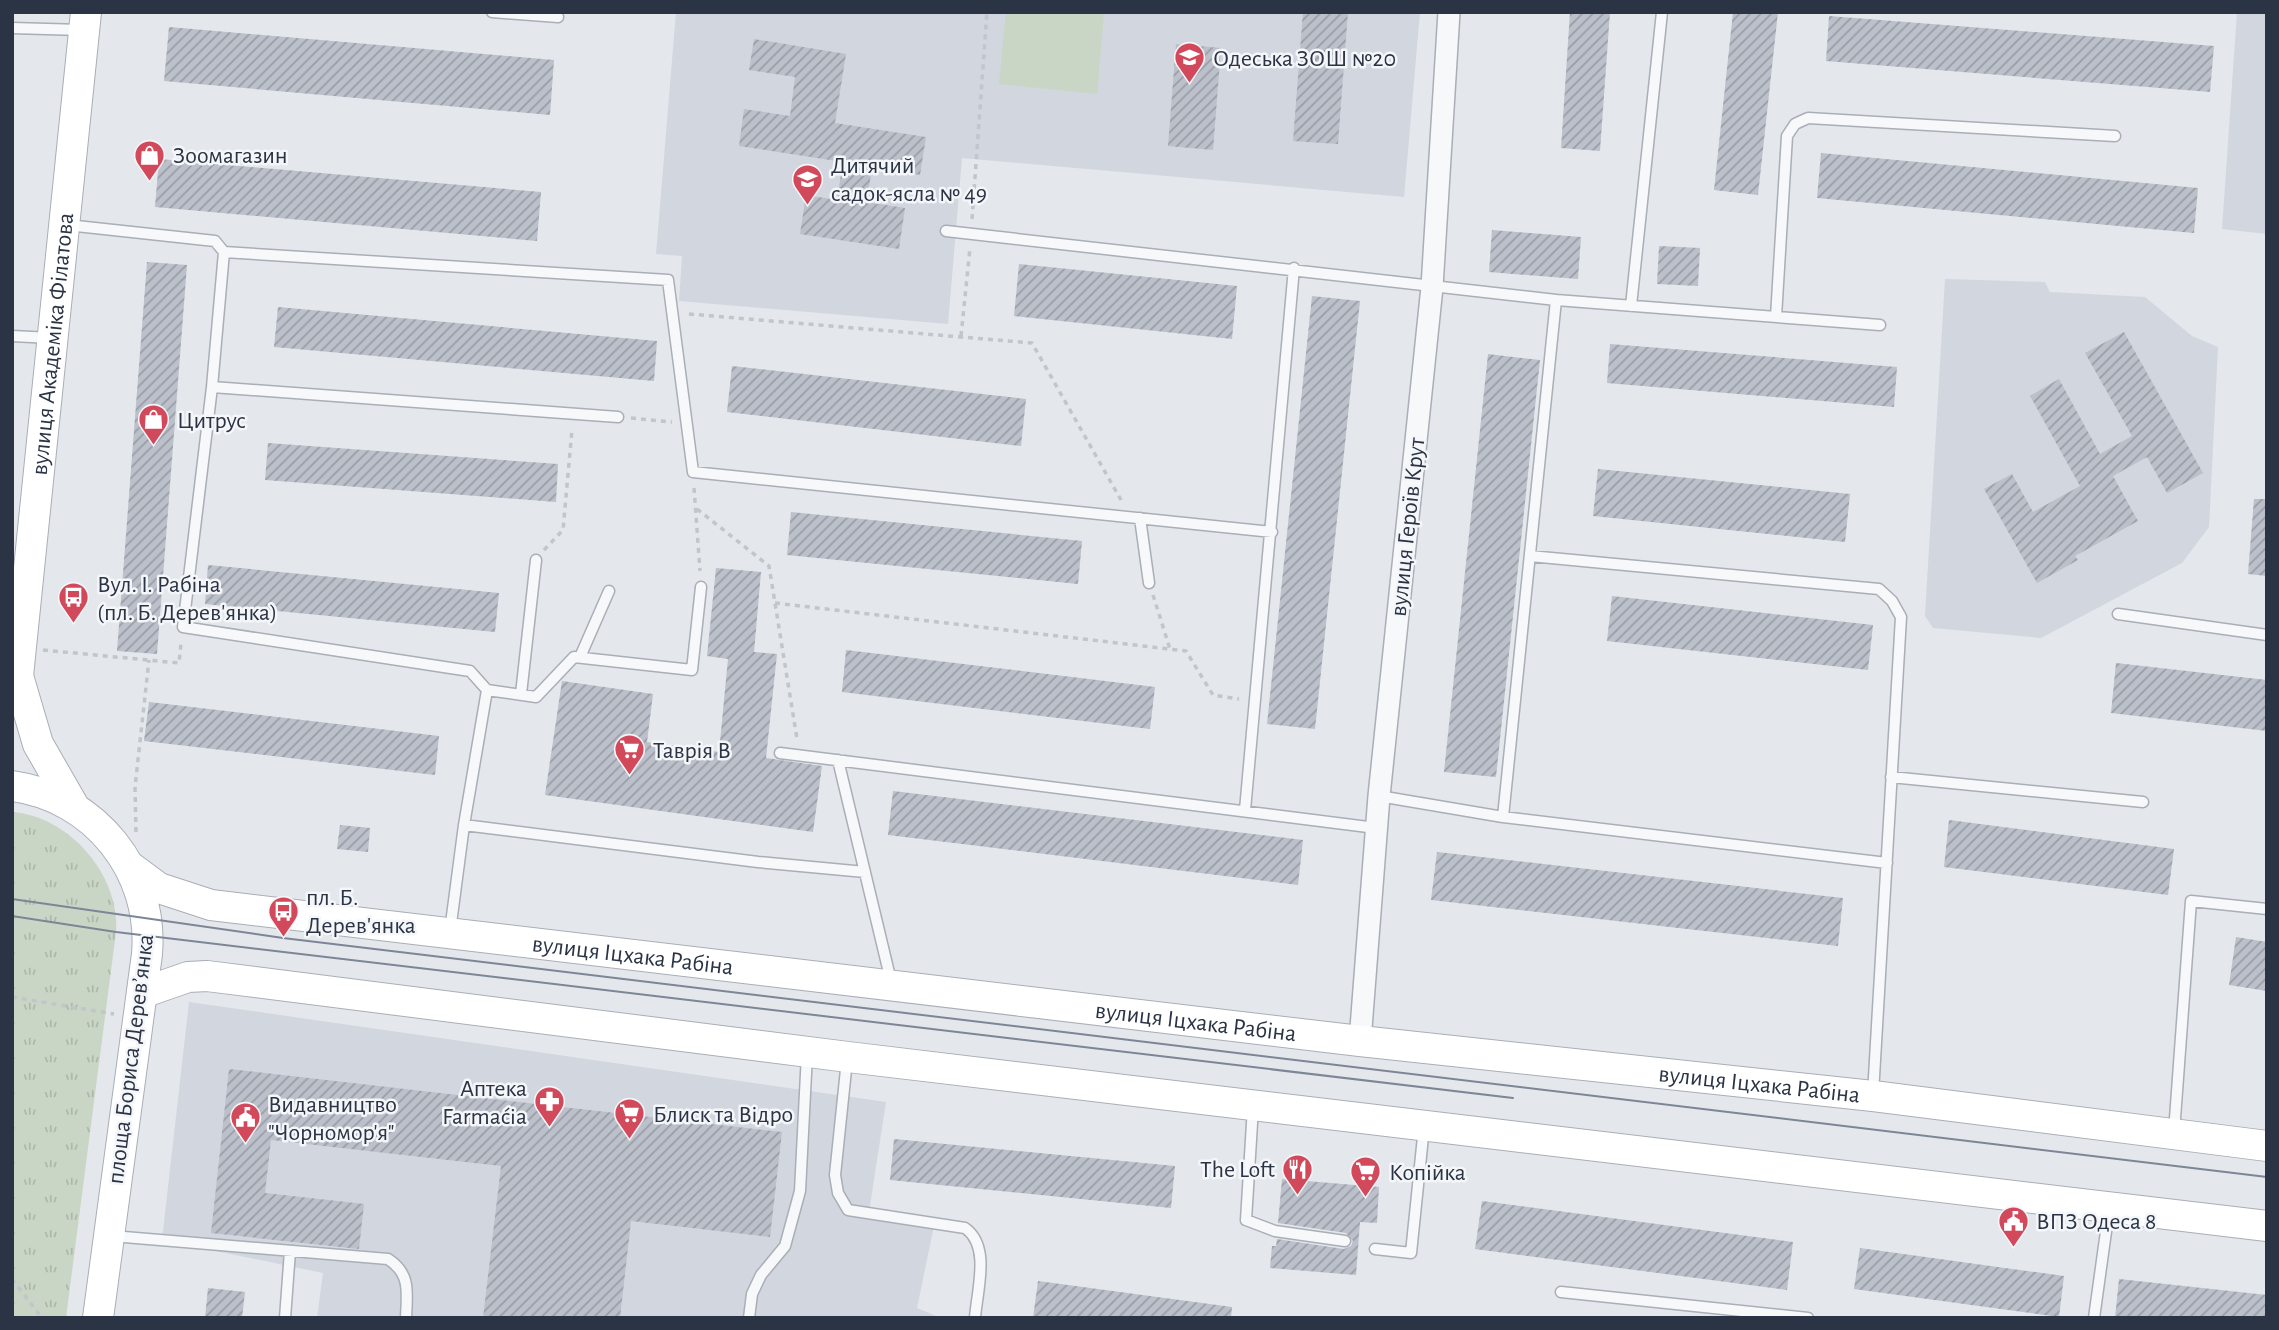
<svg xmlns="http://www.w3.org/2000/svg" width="2279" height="1330" font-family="'Alegreya Sans',sans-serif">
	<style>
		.built { fill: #d2d6de }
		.grass { fill: url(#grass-tufts) }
		.park { fill: #c9d6c5 }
		.building { fill: url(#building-hatch) }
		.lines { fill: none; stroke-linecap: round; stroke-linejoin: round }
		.lane-casing { stroke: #a9aeb7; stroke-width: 13 }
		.street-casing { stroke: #a9aeb7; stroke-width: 24 }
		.secondary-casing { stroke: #a9aeb7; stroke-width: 32 }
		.path { stroke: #c2c5cb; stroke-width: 3.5; stroke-dasharray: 5 5; stroke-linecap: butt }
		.lane { stroke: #f7f8fa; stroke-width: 10 }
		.street { stroke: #f7f8fa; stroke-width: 21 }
		.secondary { stroke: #fff; stroke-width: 30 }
		.tram { stroke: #7d8696; stroke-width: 2 }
		.labels { text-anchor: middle; stroke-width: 5; stroke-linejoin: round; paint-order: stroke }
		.poi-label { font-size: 24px; fill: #2b3445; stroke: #f4f6f9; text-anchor: start }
		.street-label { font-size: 24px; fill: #2b3445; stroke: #f4f6f9 }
	</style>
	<defs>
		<pattern id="grass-tufts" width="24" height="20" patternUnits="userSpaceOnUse" patternTransform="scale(1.75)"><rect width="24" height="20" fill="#c9d6c5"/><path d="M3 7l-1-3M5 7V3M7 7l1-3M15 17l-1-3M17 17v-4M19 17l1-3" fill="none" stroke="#adb8ab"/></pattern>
		<pattern id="building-hatch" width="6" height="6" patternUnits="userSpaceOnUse" patternTransform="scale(1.75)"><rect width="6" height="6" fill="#bbc0ca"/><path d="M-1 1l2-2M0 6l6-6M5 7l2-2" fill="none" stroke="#989da6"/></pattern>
	</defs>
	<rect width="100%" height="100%" fill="#e4e7ec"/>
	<path class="built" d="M676,12H1420L1404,197L962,158L948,324L679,301L682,256L656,254Z
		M2237,12H2267V234L2222,229Z
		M1945,279L2045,282L2050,292L2145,297L2192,336L2218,347L2209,527L2182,563L2041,638L1933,628L1925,616Z
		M189,1002L886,1102L869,1212L935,1221L917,1308L941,1318H317L323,1273L162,1240Z"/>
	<path class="grass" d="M12,812C69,816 120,875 116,932L66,1318H12Z"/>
	<path class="park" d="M1006,12H1104L1097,94L999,84Z"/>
	<path class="building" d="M1303,12H1348L1338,144L1293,141Z
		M1570,12H1610L1600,151L1561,148Z
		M1733,12H1778L1758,195L1714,190Z
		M1829,16L2214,46L2210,92L1826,61Z
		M169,27L554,60L550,115L164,81Z
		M754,39L846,54L835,123L926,137L920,175L872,167L867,202L905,208L899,249L800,234L806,195L837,200L843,162L739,146L744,109L790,116L795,77L749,70Z
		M1176,44L1221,48L1213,150L1168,146Z
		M1821,153L2198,188L2194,233L1817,198Z
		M159,159L541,192L537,241L155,207Z
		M1492,230L1581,237L1578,279L1489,272Z
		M1659,246L1700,248L1698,286L1657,284Z
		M147,262L187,265L157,654L117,651Z
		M1019,264L1237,286L1232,339L1014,316Z
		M1312,296L1360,301L1315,729L1267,724Z
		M278,307L657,341L654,381L274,347Z
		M2124,332L2203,473L2167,493L2147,457L2113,476L2138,521L2075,556L2078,560L2037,583L1984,489L2012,474L2033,512L2080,486L2030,396L2059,379L2100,454L2132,436L2085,353Z
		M1610,344L1897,367L1894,407L1607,383Z
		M1488,354L1540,360L1496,777L1444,772Z
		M732,366L1026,399L1021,446L727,412Z
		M268,443L558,464L556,502L265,480Z
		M1598,469L1850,494L1845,542L1593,516Z
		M2254,499H2267V576L2248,574Z
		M791,512L1082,541L1078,584L787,555Z
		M208,565L499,593L495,632L205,604Z
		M716,568L761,572L754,652L777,654L766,758L822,766L813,832L545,795L562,681L653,694L647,742L719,752L728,659L707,656Z
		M1612,596L1873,625L1868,670L1607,641Z
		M846,650L1155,687L1150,729L842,692Z
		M2116,663L2267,680V731L2111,713Z
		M149,702L439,736L435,775L144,741Z
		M893,791L1303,840L1298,885L888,835Z
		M1949,820L2174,849L2168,895L1944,867Z
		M340,825L370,828L368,852L337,849Z
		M1437,852L1843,898L1838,946L1431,900Z
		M2236,937L2267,942V991L2229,985Z
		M229,1069L782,1132L770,1237L631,1221L620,1318H483L501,1166L271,1140L265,1193L364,1204L359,1249L211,1233Z
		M894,1139L1175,1166L1171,1208L890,1180Z
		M1282,1179L1379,1187L1377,1223L1360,1222L1356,1275L1270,1268L1272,1246H1276L1277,1239L1344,1249L1351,1246L1353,1241L1346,1233L1278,1223Z
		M1482,1201L1793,1242L1787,1290L1475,1249Z
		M1860,1248L2064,1276L2059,1317L1854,1289Z
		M2119,1279L2267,1295V1318H2115Z
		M1038,1281L1232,1307L1231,1318H1033Z
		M208,1288L245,1292L242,1318H205Z"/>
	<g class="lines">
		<defs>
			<path id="lane" d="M492,12L558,17
				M12,28L82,30
				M67,225L215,241L224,252L668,280L693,472L1272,532
				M946,231L1556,300L1503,817
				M224,252L212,387L183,627L470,671L487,690L536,697L574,657L692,670L701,587
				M1556,300L1880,325
				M1631,306L1662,12
				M1776,317L1787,136L1795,124L1808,118L2115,136
				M12,336L51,338
				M212,387L618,417
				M1140,518L1149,583
				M1530,556L1879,589L1892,601L1901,617L1873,1094
				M2118,614L2267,635
				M580,657L609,591
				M521,694L536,560
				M780,753L1376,828
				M838,760L891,981
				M1891,777L2143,802
				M1379,796L1503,817L1887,863
				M1245,810L1294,268
				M464,825L758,862L865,872
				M450,931L464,825L487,690
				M847,1060L835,1175L838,1193L848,1210L965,1228C991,1246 977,1290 975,1318
				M1253,1107L1246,1220L1275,1231L1345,1241
				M2174,1132L2191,901L2267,909
				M112,1236L388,1259C411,1274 407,1292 406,1318
				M1375,1249L1411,1253L1424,1127
				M1561,1292L1808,1318
				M285,1318L290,1251
				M749,1318L752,1294L761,1275L785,1246L800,1191L807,1054
				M2094,1318L2109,1210"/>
			<path id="street" d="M1360,1041L1379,796L1432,287L1449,12"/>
			<g id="secondary">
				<path d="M18,676L38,744L73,805"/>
				<path id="s1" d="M12,689L18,676L86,12"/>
				<path d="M12,786C95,797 154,871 147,954L98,1318"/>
				<path id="s2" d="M132,868L159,888L211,905L1360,1041L1873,1096L2267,1146"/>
				<path d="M142,993L188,977L207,976L848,1057L2267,1226"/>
			</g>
		</defs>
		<use href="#lane" class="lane-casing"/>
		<use href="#street" class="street-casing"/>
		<use href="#secondary" class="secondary-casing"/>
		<path class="path" d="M972,219L987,12
			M689,314L1032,343L1121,500
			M961,336L970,248
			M631,418L672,422
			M694,488L700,571
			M697,509L769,566L797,739
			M544,550L563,530L572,430
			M1153,595L1170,649
			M775,603L1186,651L1213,695L1239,699
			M43,650L179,663L181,643
			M136,832L135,787L149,660
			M12,997L114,1014
			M12,1279L42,1318"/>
		<use href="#lane" class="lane"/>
		<use href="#street" class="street"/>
		<use href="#secondary" class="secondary"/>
		<path class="tram" d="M12,899L283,938L2267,1177
			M12,916L116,932L1513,1098"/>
	</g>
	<defs>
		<symbol id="school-pin" viewBox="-11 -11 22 30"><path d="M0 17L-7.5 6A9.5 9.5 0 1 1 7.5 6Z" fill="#d1495b" stroke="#f4f6f9"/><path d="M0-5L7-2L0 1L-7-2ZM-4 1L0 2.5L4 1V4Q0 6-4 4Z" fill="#fff"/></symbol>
		<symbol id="shop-pin" viewBox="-11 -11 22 30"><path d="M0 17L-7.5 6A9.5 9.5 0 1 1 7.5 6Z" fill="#d1495b" stroke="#f4f6f9"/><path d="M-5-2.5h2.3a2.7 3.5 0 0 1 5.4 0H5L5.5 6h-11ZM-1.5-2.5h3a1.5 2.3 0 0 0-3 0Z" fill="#fff"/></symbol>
		<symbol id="bus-pin" viewBox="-11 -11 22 30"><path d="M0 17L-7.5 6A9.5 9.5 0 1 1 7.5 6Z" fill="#d1495b" stroke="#f4f6f9"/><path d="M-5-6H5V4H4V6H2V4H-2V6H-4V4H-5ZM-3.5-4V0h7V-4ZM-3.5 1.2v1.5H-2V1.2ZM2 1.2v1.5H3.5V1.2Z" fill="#fff"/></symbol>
		<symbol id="supermarket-pin" viewBox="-11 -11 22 30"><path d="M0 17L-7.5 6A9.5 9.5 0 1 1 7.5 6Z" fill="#d1495b" stroke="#f4f6f9"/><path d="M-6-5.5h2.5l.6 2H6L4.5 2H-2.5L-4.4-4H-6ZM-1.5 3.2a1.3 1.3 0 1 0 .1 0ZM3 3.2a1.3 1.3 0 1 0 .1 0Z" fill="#fff"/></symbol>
		<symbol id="pharmacy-pin" viewBox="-11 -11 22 30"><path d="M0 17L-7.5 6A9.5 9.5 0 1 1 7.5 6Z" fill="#d1495b" stroke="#f4f6f9"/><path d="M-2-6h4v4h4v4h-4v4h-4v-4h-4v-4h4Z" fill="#fff"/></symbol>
		<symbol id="civic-pin" viewBox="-11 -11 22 30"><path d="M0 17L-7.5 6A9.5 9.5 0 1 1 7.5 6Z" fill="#d1495b" stroke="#f4f6f9"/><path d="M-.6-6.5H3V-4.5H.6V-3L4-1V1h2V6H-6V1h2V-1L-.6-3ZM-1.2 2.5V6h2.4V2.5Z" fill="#fff"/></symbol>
		<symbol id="restaurant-pin" viewBox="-11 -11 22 30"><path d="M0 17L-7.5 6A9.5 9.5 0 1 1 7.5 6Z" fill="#d1495b" stroke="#f4f6f9"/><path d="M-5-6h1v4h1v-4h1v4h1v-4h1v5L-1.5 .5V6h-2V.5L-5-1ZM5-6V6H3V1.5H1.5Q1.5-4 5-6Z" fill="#fff"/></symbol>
	</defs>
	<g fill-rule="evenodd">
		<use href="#school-pin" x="1172" y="40" width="35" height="47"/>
		<use href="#shop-pin" x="132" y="138" width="35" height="47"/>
		<use href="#school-pin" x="790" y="162" width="35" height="47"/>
		<use href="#shop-pin" x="136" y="402" width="35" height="47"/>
		<use href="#bus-pin" x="56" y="580" width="35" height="47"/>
		<use href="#supermarket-pin" x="612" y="732" width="35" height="47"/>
		<use href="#bus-pin" x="266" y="894" width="35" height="47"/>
		<use href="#pharmacy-pin" x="532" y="1084" width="35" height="47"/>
		<use href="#supermarket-pin" x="612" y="1096" width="35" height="47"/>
		<use href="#civic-pin" x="228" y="1100" width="35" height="47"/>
		<use href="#restaurant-pin" x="1280" y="1152" width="35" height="47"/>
		<use href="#supermarket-pin" x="1348" y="1154" width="35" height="47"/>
		<use href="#civic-pin" x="1996" y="1204" width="35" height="47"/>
	</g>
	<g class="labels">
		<g class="poi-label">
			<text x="1213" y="66">Одеська ЗОШ №20</text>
			<text x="173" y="163">Зоомагазин</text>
			<text x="831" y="173">Дитячий<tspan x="831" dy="28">садок-ясла № 49</tspan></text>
			<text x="177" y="428">Цитрус</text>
			<text x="97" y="592">Вул. І. Рабіна<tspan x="97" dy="28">(пл. Б. Дерев'янка)</tspan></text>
			<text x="653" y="758">Таврія В</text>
			<text x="306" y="905">пл. Б.<tspan x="306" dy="28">Дерев'янка</tspan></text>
			<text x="527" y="1096" text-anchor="end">Аптека<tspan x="527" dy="28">Farmaćia</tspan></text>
			<text x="268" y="1112">Видавництво<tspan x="268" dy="28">"Чорномор'я"</tspan></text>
			<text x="653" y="1122">Блиск та Відро</text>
			<text x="1275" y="1177" text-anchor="end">The Loft</text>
			<text x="1389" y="1180">Копійка</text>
			<text x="2036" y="1229">ВПЗ Одеса 8</text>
		</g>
		<g class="street-label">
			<text dy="8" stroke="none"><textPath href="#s1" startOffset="348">вулиця Академіка Філатова</textPath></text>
			<text transform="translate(1407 527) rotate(-84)" y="8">вулиця Героїв Крут</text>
			<text dy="8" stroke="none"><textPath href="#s2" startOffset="513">вулиця Іцхака Рабіна</textPath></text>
			<text dy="8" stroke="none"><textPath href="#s2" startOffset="1080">вулиця Іцхака Рабіна</textPath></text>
			<text transform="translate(130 1059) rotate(-83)" y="8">площа Бориса Деревʼянка</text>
			<text dy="8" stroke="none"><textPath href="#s2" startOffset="1647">вулиця Іцхака Рабіна</textPath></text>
		</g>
	</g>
	<rect width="2279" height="1330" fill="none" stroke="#2b3445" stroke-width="28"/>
</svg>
